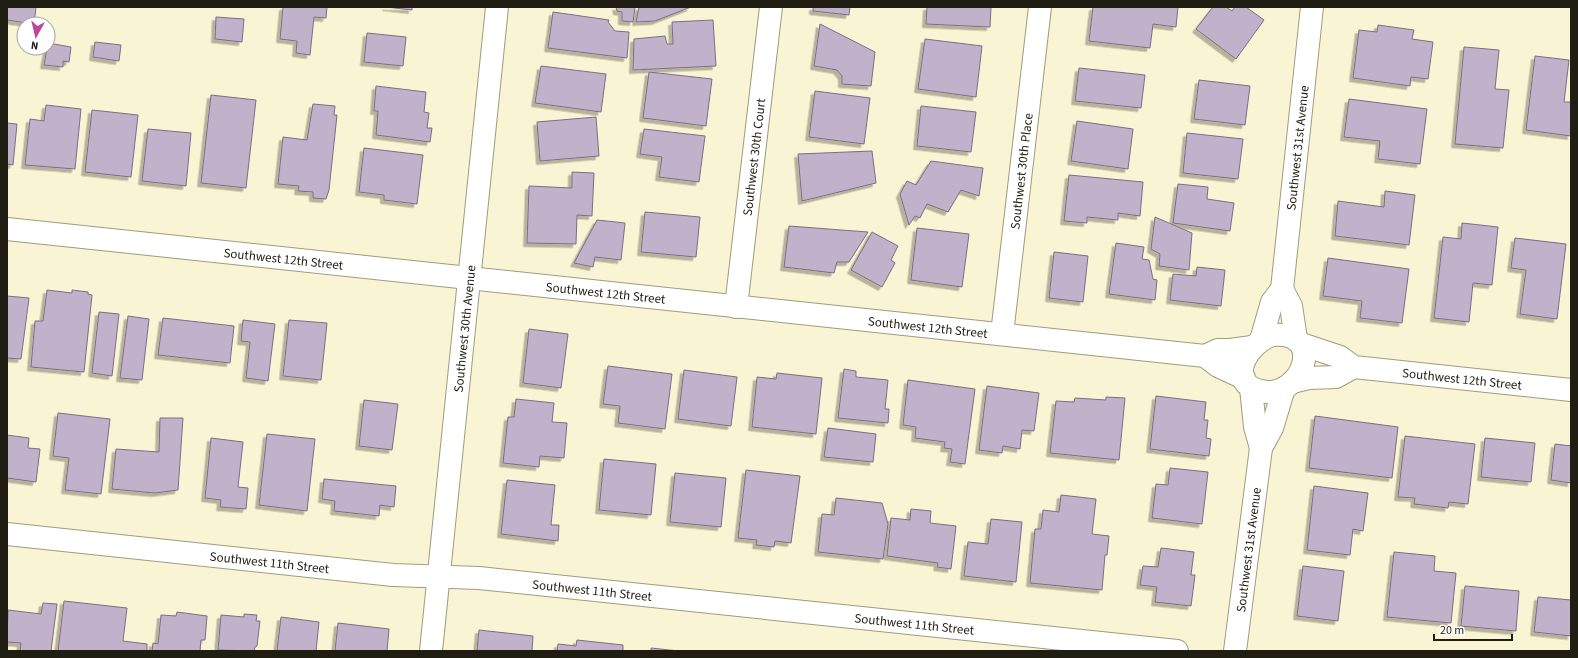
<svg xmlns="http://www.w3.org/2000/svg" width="1578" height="658" font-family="'Source Sans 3',sans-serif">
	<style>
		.building { fill: #c2b1cb; stroke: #7c6d85; filter: url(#shadow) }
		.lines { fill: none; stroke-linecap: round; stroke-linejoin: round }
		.minor-casing { stroke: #a09b7e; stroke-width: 24 }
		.minor { stroke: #fff; stroke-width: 22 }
		.labels { text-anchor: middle; stroke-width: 4; stroke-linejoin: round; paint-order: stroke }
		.street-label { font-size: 13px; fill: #201e12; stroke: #fff }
	</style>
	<defs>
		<filter id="shadow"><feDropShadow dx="-3.5" dy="3.5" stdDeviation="0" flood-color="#0004"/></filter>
	</defs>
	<rect width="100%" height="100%" fill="#f9f4d4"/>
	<path class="building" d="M7,7H36L34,24L7,20Z
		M283,7H327L326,18L314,17L310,55L296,53L297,41L280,39Z
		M386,7H412V10Z
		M616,7H635L633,22L622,21V12L617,11Z
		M639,7H691L655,21L636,22Z
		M813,7H850L849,15L813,11Z
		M927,7H991L990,27L926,24Z
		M1093,7H1178L1176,27L1153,24L1150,48L1089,41Z
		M1213,7H1226L1232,11L1235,7H1246L1264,20L1236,59L1196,29Z
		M553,12L609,20L608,22L615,31L629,32L627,58L548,48Z
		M216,17L244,19L242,42L215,39Z
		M713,20L716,66L633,70L634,39L665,36L667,44H673L672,22Z
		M820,24L875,52L871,86L842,84V76L837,70L814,66Z
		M1378,25L1414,30L1412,39L1433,42L1428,79L1411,77L1410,86L1353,78L1359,30L1377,32Z
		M367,33L406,37L403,66L364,62Z
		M925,39L982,46L976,97L918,89Z
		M95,42L121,45L119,61L93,57Z
		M48,43L71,47L69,62L63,61V67L44,65Z
		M1464,47L1499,50L1495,89L1509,90L1503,148L1455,144Z
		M1535,56L1569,60L1564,102H1571V136L1526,130Z
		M541,66L606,74L601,112L535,103Z
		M1079,68L1145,75L1141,108L1075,101Z
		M649,72L712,79L706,126L643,118Z
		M1199,80L1250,86L1245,125L1194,119Z
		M376,86L426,92L424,112L429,113L427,128H432L430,142L376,135L378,111H374Z
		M815,91L870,98L864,144L809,137Z
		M211,95L256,100L246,188L201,183Z
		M1349,99L1427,109L1420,164L1378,159L1380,141L1344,137Z
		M313,104L335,106L334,115H337L329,190L326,199L313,198V192L298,191L299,186L278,184L283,137L307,140Z
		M46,105L81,109L75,169L25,165L30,119L44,121Z
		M921,106L976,112L971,152L917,146Z
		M92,110L138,115L131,177L85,172Z
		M596,117L599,156L540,161L537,122Z
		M1077,121L1133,129L1128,169L1071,161Z
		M7,123L17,124L13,165L7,164Z
		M148,129L191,133L186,186L142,181Z
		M644,129L705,136L699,182L659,177L662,157L640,154Z
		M1187,133L1243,139L1238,179L1183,173Z
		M364,148L423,155L417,204L384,200V195L359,192Z
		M872,151L876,183L802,201L798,154Z
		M931,161L983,168L979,196L961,190L948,212L927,204L920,218L915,216L909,225L900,194L907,181L916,185Z
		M572,172L594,173L592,216L577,215L576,244L527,243L529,186L572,188Z
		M1069,175L1143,182L1140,216L1118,213V220L1087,217V223L1064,221Z
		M1178,184L1208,187L1207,199L1234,203L1230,231L1173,223Z
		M1385,191L1415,195L1409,245L1335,236L1338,201L1384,207Z
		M645,212L700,217L696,257L641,252Z
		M1155,217L1192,233L1189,270L1159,266L1160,254L1151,249Z
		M597,220L625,223L621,260L595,257L593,267L574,263Z
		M1462,223L1498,227L1492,285L1473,283L1469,322L1434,318L1443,237L1461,239Z
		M789,226L868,232L849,262H837L834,273L784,267Z
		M917,228L969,234L962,287L911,280Z
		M872,232L898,246L891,260L895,263L882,287L851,270Z
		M1515,238L1566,244L1557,319L1520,314L1526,270L1511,268Z
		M1116,243L1144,247L1142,259L1149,260L1153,279L1157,280L1155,300L1109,294Z
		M1054,252L1088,256L1083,302L1049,298Z
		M1328,258L1409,269L1402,323L1360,318L1362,301L1323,296Z
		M1197,267L1225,270L1221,306L1170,300L1173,274L1196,276Z
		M47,290L72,293V290L88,292V294L92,295L84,372L31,367L35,321H43Z
		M7,296L29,298L21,359L7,358Z
		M99,312L119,314L112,376L92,373Z
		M128,316L149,319L142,380L120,378Z
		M163,318L234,326L230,363L158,355Z
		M243,320L275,324L268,381L246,378L250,342L241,341Z
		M289,320L327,323L321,380L283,376Z
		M529,329L568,334L561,388L523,383Z
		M608,366L672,374L665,429L618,423L620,406L603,404Z
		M844,369L856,371V377L888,380L885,409H889L888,423L838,418Z
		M684,370L737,377L731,426L678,419Z
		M777,373L822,378L816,434L752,427L757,377L776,379Z
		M908,380L975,389L965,464L950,462L952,449L944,448L945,442L915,438L916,427L903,425Z
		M987,386L1039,393L1034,431L1022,430L1020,449L1003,446L1002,453L979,450Z
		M1156,396L1206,402L1204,420H1208L1206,438L1211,439L1209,456L1150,449Z
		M1106,397L1125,398L1119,460L1050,453L1056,401L1074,402L1075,398L1106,400Z
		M516,399L554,403L552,422L567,423L564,458L540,456L539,467L503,463L508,417H514Z
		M364,400L398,404L392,450L359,446Z
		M58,413L110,419L101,494L65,490L69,458L53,456Z
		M1315,416L1398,427L1392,478L1309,468Z
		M160,418H183L178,490L155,493L112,489L116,449L159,452Z
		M828,428L876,434L873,462L824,457Z
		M267,434L315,439L307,511L259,505Z
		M7,435L29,438L28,448L40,449L36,482L7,478Z
		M1405,436L1475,444L1468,504L1449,502L1448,508L1414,504L1415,498L1398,497Z
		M211,438L243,442L238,487L248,488L246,509L220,507L221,500L205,498Z
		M1485,438L1535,443L1531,482L1481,477Z
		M1555,444L1571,446V483L1551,480Z
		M604,459L656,464L651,515L599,510Z
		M1170,468L1208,472L1202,524L1152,518L1156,484L1168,485Z
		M746,470L800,476L791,543L775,541L774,547L756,545L757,540L738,538Z
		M675,473L726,478L721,527L670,522Z
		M324,479L396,486L394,507L380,505L379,516L334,511L335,501L322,499Z
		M507,480L555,485L551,525H559L558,541L501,534Z
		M1314,486L1368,493L1363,531L1353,529L1350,555L1307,550Z
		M1061,495L1096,499L1092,534L1109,536L1107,555H1105L1102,590L1030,583L1035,529H1041L1043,510L1059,512Z
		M836,498L882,503L888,524L883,559L818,552L822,514L834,515Z
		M911,509L931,511L930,523L956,526L951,569L937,567L938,563L887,556L891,518L910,520Z
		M991,519L1022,522L1016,582L964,576L968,542L988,544Z
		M1161,548L1194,552L1191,575H1195L1191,606L1155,602L1157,587L1140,585L1143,566L1158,567Z
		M1394,552L1435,556L1434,571L1456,573L1451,623L1387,617Z
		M1303,566L1344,571L1338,621L1297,616Z
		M1465,586L1519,591L1516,631L1461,626Z
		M1538,597L1571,600V636L1534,632Z
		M64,601L127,608L123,641L147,644V651H58Z
		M43,603L57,604L51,651H20L21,643L7,642L8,610L41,614Z
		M177,612L207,616L205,640H201L200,651H152L153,643L158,644L161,615L176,616Z
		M244,614L257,615L256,621H260L257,646L255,647L254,651L218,650L221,615L244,617Z
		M281,617L319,622L316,651H277Z
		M338,623L389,629L387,651H335Z
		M479,630L533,636L532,651H477Z
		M577,640L623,645V651H557L558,644L576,646Z
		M651,648L679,651H651Z"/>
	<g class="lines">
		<defs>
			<g id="minor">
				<path id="s1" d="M7,229L1205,356L1218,350H1230L1252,347"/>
				<path d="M1282,289L1291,306L1296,339"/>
				<path id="s2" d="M736,307L771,7"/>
				<path id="s3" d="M1002,334L1040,7"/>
				<path d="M1272,335C1328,330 1302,401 1261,391C1225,383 1246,344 1272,335Z"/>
				<path id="s4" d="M1261,340L1272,302L1282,289L1312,7"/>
				<path id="s5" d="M1301,344L1340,357L1354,367L1571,390"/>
				<path d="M1205,356L1218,366L1244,378"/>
				<path d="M1292,382L1309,378L1336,377L1354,367"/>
				<path d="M1251,388L1255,427L1261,448"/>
				<path id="s6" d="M7,534L393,575L479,578L1177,651"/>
				<path id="s7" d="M431,651L497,7"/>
				<path id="s8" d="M1235,651L1261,448L1272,428L1284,388"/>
			</g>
		</defs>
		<use href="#minor" class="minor-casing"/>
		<use href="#minor" class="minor"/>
	</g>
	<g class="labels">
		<g class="street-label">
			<text dy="5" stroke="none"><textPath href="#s4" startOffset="198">Southwest 31st Avenue</textPath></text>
			<text dy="5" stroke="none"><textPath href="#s2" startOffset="151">Southwest 30th Court</textPath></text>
			<text dy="5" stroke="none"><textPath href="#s3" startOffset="164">Southwest 30th Place</textPath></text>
			<text dy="5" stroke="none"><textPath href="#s1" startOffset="278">Southwest 12th Street</textPath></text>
			<text dy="5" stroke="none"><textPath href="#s1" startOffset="602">Southwest 12th Street</textPath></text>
			<text dy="5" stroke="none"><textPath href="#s1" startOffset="926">Southwest 12th Street</textPath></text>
			<text dy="5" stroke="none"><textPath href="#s7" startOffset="324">Southwest 30th Avenue</textPath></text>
			<text dy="5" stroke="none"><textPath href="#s5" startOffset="167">Southwest 12th Street</textPath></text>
			<text dy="5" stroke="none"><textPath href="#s8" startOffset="102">Southwest 31st Avenue</textPath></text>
			<text dy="5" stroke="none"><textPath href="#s6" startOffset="264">Southwest 11th Street</textPath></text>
			<text dy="5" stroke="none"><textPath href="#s6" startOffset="588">Southwest 11th Street</textPath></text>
			<text dy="5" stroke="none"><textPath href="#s6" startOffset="912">Southwest 11th Street</textPath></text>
		</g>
	</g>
	<rect width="1578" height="658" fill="none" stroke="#201e12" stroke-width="16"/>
	<g transform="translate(36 36) rotate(188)"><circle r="19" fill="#ffffff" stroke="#a6a5a0"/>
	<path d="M0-3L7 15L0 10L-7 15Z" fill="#bc469e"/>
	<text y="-6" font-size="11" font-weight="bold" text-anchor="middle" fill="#201e12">N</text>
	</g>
	<path d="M1434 634v6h78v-6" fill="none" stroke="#201e12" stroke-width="2"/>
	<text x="1440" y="634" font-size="12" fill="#201e12" stroke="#ffffff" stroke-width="3" paint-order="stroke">20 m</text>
</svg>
